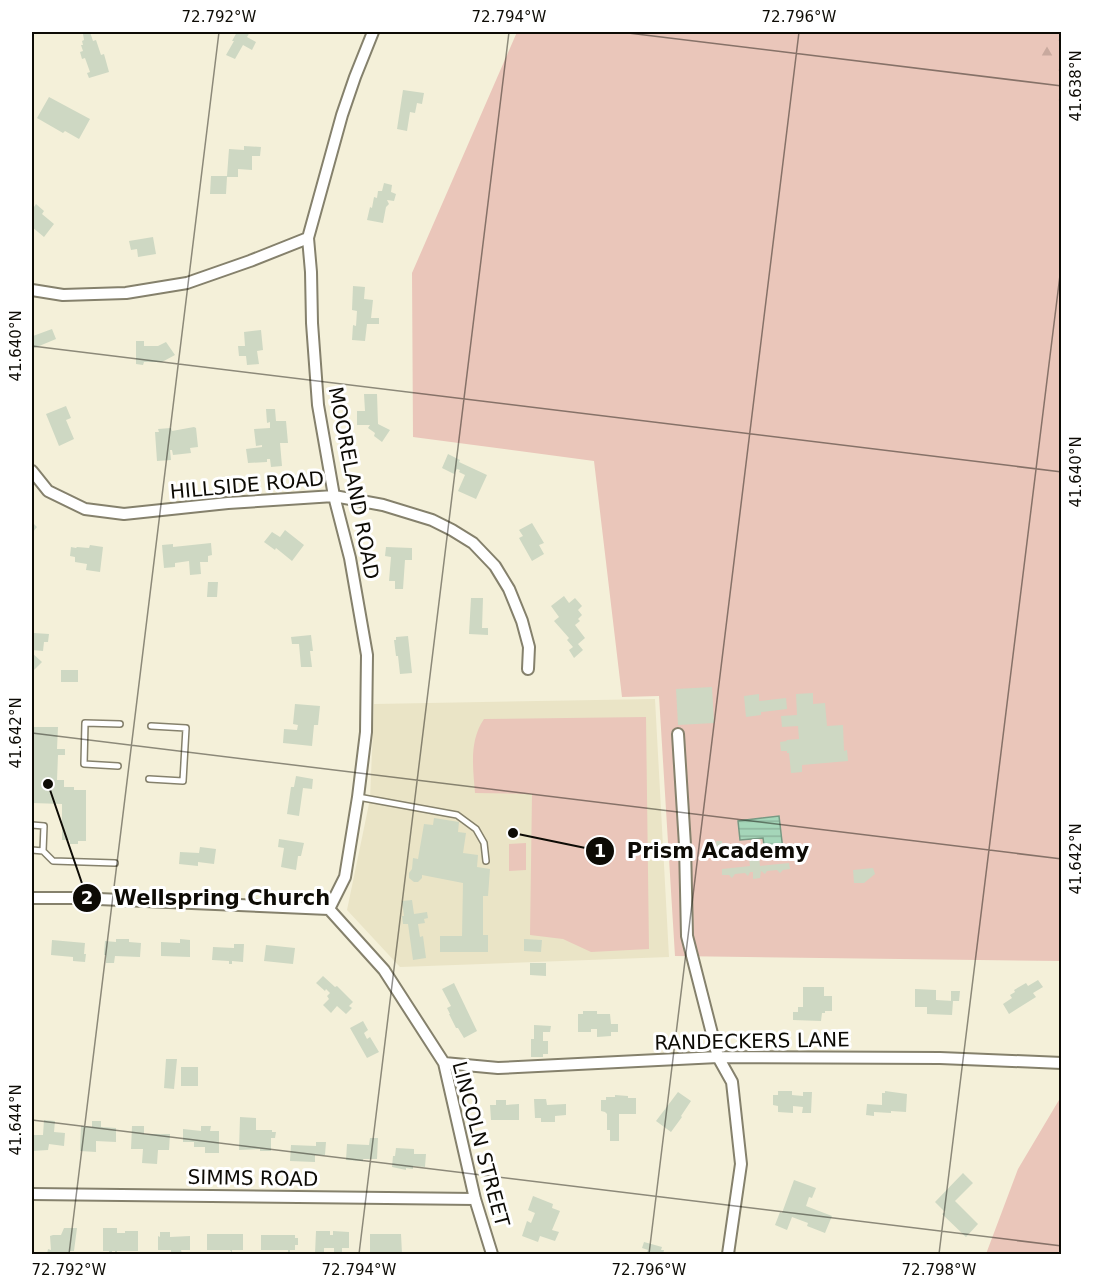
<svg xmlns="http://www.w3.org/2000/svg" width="1093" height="1286" font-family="'DejaVu Sans',sans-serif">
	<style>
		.built { fill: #eae4c6 }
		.green { fill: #eac6ba }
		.forest { fill: url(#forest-firs) }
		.water { fill: url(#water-rules); stroke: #779983; stroke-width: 1.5 }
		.building { fill: #ced8c3 }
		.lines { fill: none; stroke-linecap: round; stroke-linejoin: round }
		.service-casing { stroke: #85816c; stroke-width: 8 }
		.minor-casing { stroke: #85816c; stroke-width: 14 }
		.service { stroke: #fff; stroke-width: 5 }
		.minor { stroke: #fff; stroke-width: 10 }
		.ticks { fill: none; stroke: #0d0b05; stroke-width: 1.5; stroke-opacity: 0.45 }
		.labels { text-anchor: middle; stroke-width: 6; stroke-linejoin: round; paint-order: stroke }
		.street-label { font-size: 20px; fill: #0d0b05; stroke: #fff }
		.leader { fill: none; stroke: #0d0b05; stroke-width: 2 }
		.callout-dot { fill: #0d0b05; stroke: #fff; stroke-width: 2 }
		.mark-label { font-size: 18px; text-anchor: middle; font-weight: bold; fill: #fff }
		.callout-label { font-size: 21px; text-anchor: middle; font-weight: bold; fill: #0d0b05; stroke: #fff; stroke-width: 6; stroke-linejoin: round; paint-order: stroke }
		.neatline { fill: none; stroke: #0d0b05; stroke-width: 2 }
		.ticks-label { font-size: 15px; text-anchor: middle; fill: #0d0b05 }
	</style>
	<defs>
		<pattern id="forest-firs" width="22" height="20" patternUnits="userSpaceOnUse" patternTransform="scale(1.5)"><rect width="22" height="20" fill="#eac6ba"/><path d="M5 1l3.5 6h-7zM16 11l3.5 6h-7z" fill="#c8a99e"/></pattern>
		<pattern id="water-rules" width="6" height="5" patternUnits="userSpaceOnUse" patternTransform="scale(1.5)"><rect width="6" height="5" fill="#a5d6b9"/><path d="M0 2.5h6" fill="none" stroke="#8db69e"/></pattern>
	</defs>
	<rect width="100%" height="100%" fill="#f4f0d9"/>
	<path class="built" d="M655,699L669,957L400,967L347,910L370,799L374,704Z"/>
	<path class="green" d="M517,32H1038L1062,98L1061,961L675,956L659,696L622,697L594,461L413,437L412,273Z
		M646,717L649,949L591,952L563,939L530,935L532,794L475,793C473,767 469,741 484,719Z
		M526,843V870L509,871V844Z
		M1061,1093V1254H986L1018,1169L1059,1100Z"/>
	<path class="forest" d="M1033,32H1061V107Z"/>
	<path class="water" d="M779,816L783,850L765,852L763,838L740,840L738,821Z"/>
	<path class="building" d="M90,32L93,41L96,40L101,55L104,54L109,72L89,78L87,73L90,72L85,58L82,59L80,52L83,51L81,45H83L82,41L84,40L83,34Z
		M237,32H250L247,37L256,42L252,50L243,45L235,59L226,55L234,41H232Z
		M403,90L424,93L422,104L417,103L415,113L410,112L407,131L397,129Z
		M49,97L90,119L79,139L65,131L63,133L37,118Z
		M244,146L261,147L260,156H252V170L238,169V177H227L226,194H210L211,176H227L229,149L244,150Z
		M384,183L392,185L391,192L396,194L394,201L387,200L389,204L386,207L383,223L367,220L370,207L372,208L374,197L377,198L378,191H382Z
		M32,204L34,207L36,204L44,211L42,214L54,224L44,237L32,227Z
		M153,237L156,254L138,257L137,249L131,250L129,241Z
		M353,286L365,287L364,299L373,300L371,318H379V324H367L365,341L352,340L353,325L356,326L357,311L352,310Z
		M52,329L56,339L32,349V332L33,336Z
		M261,330L263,350L257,351L259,364L247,365L246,356H239L238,346H245L244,332Z
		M136,341H144V346H158L166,342L175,355L162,362H144L143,365L136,364Z
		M364,394H377L378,424L390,430L382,442L374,436L375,433L368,428L370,425H357V411H365Z
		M66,406L71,418L66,420L74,439L59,446L46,414Z
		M266,409H275L276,421H286L288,443H280L282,466L271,467L270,459H267V462L248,463L246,449L262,447V445L256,446L254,429L270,428V422L267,423Z
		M194,427L196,428L198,447L190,448L191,453L173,455L172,450H170L171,460L157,461L155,432H159L158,429L171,428L172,431Z
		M448,454L460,460L459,462L487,475L476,499L458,491L465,475L459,472L460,470L457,469L454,474L442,468Z
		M32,522L37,527L32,533Z
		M532,523L544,543L539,545L544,554L532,561L519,538L523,536L519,530Z
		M285,530L304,545L292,561L276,548L275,550L264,542L272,532L280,537Z
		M211,543L212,555L208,556V562H200L201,574L190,575L189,561L175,563V567L164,568L162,545L173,544V547Z
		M90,545L103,547L100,572L86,570L87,564L75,562V557L70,556L71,547L76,548L77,547L89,548Z
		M386,547L412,548V560H405L403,589H395V581H389L391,557L385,556Z
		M208,582H218L217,597H207Z
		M564,596L569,603L575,598L582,606L578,610L582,615L578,619L580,621L575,625L585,638L578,644L583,650L574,658L569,650L573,647L567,640L569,638L554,621L559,617L551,606Z
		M471,598H483L482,628H488V635L469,634Z
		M32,631H34V633L49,634L48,642H44L43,651L32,650Z
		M311,635L313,651H310L312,667H301L299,644H292L291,637Z
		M408,636L412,673L400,674L398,656H396L394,640H396V637Z
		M32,653L42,662L32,672Z
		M61,670H78V682H61Z
		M712,687L714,723L678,725L676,689Z
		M813,693V704L825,703L827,726L843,725L844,751L847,750L848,761L802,765V772L791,773L789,753H787V751H781L780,742L787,741L786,740L799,739L798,726L782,727L781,716L797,715L796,694Z
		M759,694V701L786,698L787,709L761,712V715L746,717L744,696Z
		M295,704L320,706L318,725H314L312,746L283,743L284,729L297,730L298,725L293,724Z
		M32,727H58L57,749H65V755H58L57,780H64V787H74V790H86V841H78V844H70V840H62V804L32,803Z
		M296,776L313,779L312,789L303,788L299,816L287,814L291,787H294Z
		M434,818L459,822L458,832L466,833L463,853L478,855L477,867L490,869L488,896H483V935H488V952H440V936H462L463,883L422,875V878L418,882H414L409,878V873L412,869L413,858L418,859L424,824L433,825Z
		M279,839L304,843L301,856H298L296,870L281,867L284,848L278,847Z
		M716,841H722L723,853L717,854Z
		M760,844L761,851L748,852L747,846Z
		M200,847L216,849L214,864L198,862V866L179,864L180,852L199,853Z
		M759,857L760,866L789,863L790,869L783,870L780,873L777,870L767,871L765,874L761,871L760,878L753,879V872H750L748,876L745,873L735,874L732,878L729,875H722V869L750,866L749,858Z
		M873,868L875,874L864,883H854L853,870Z
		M412,900L414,914L427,912L428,918L424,919L425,923L418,924L420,937L423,936L426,958L413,960L408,924H403L402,916H404L402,901Z
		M116,939H129V942L141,943L140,957L115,956L114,963H106V955H104L105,941L116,942Z
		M180,939L190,940V957L161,956V942L180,943Z
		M524,939L542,940L541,952L524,951Z
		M52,940L85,943L84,954H86L85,962L73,961V957L51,955Z
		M234,944H244L243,962L232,961V964H229V961L212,960L213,947L234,948Z
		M266,945L295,948L293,964L264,961Z
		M530,963H546V976L530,975Z
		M323,976L335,987L337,986L353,1002L349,1006L352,1008L346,1014L337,1006L331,1013L323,1005L329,999L327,996L330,993L326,989L325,991L316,983Z
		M1038,980L1043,987L1033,993L1036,997L1009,1014L1003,1004L1012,998L1010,995L1015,992L1014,990L1026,983L1028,986Z
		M454,983L477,1031L464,1038L458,1028H456L449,1014H450L447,1008L451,1006L442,989Z
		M803,987H824V996H832V1011H825V1013H822L821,1021L793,1020V1012H798V1007H803Z
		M915,989L936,990V1000L953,1001L952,1015L927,1014V1007H915Z
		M951,991H960L959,1001H951Z
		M583,1011H597V1014H610L611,1024H618V1032H611V1036L597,1037V1029H591V1032H578V1014H583Z
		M363,1021L368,1030L364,1033L367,1039L370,1037L379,1052L367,1058L350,1028Z
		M534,1025L551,1026L550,1032H543V1041H548V1054H543V1057H531V1039H534Z
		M166,1059H177L174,1089L164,1088Z
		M181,1067H198V1086H181Z
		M778,1091H792V1095L803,1096V1092H812L811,1113H802L803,1107L793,1106V1113L778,1112V1106L773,1105V1095H778Z
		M885,1091L907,1094L906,1112L891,1111V1113L874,1112V1116L866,1115L867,1104L882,1105V1093H885Z
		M678,1092L691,1101L681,1116L682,1117L671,1132L656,1121Z
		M615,1095L628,1096V1098H636V1114H619V1141H610V1130H607V1114L605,1112L601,1111V1100H606V1097H615Z
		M534,1099H546L547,1105L566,1104V1115L555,1116V1122H541V1118H535Z
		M496,1100H506V1105L519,1104V1120H491L490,1105H496Z
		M240,1117L256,1118V1130H272V1132H276L275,1138H271V1151H260V1149L239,1150Z
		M44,1120L55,1121L54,1132L65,1133L64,1146L49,1144L48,1150L32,1151V1135H43Z
		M92,1121H101V1127L116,1128V1142L96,1141V1152L80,1151L81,1126L92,1127Z
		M132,1126H144V1134H170L169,1150H158L157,1164L142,1163L143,1149H131Z
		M201,1126H211L210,1131H219V1153H205V1147H194V1142H183V1129L201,1131Z
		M370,1138H378L377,1159H363V1161L346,1160L347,1144L369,1145Z
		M316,1142H326L325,1155H315V1162L290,1161L291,1145L316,1146Z
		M396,1148L414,1149V1154H426L425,1167L413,1166V1169L406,1168V1170L392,1167L393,1156H395Z
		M963,1173L973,1183L955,1201L978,1224L966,1237L942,1214L945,1212L935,1202Z
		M794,1180L816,1188L812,1198L809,1197L806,1206L832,1216L825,1233L807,1226L808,1223L792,1217L787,1230L775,1225L780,1212L782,1213Z
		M533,1196L553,1204L552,1208L560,1211L552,1230L559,1232L555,1241L540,1236L538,1242L522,1236L527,1221L531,1223L535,1213L528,1210Z
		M64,1228H77L74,1251H70V1254H47L48,1249L51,1250L50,1236L53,1235H61Z
		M103,1228H117V1233H125V1231H138V1251H117V1254H115V1251H112V1253H109V1251H103Z
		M316,1231H330V1235H333V1231L349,1232V1248H342V1252H334V1248H324V1254H315Z
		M160,1232H170V1237L190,1236V1250H181L182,1254H171V1250H158V1236L160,1237Z
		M207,1234H243V1250H232V1253L230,1250H207Z
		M370,1234H401L402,1254H370Z
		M261,1235H295V1238H298V1245H295V1250H290V1253L288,1254V1250H261Z
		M644,1242L662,1247L661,1250H664L663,1254H646L648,1250L642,1248Z"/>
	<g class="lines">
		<defs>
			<path id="service" d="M118,766L84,764L85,723L120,724
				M149,779L183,781L186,728L151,726
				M358,797L457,815L476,829L484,843L486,861
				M32,825L44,826L43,851
				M32,850L43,851L53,861L115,863"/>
			<path id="minor" d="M32,290L63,295L126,293L187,283L250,261L308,238
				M32,471L48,491L85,509L124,514L228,503L334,496L383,505L432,520L452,530L473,543L495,566L509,589L522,621L529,647L528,669
				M678,734L685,845L687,936L718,1057L732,1082L741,1164L728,1254
				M32,898H75L329,909L384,970L444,1063L475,1199L492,1254
				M329,909L345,877L358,797L366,732L367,655L350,558L334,496L318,405L312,323L311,272L308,238L342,115L355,77L373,32
				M444,1063L498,1068L718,1057L940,1058L1062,1063
				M32,1194L475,1199"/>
		</defs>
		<use href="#service" class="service-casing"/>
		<use href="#minor" class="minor-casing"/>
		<use href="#service" class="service"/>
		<use href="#minor" class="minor"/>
	</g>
	<path class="ticks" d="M620,32L1062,86M32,346L1062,472M32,733L1062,859M32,1120L1062,1246M69,1254L219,32M359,1254L509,32M649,1254L799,32M939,1254L1062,259"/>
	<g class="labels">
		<g class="street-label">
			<text transform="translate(354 483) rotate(79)" y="7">MOORELAND ROAD</text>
			<text transform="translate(247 485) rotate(-5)" y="7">HILLSIDE ROAD</text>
			<text transform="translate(752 1041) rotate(-1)" y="7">RANDECKERS LANE</text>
			<text transform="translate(481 1144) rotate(75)" y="7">LINCOLN STREET</text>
			<text transform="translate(253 1178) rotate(1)" y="7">SIMMS ROAD</text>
		</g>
	</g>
	<path class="leader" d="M513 833L600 851M48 784L87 898"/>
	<g class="callout-dot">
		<circle cx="513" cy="833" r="6"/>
		<circle cx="48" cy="784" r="6"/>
		<circle cx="600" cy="851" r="15"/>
		<circle cx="87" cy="898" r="15"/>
	</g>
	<g class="mark-label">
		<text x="600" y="857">1</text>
		<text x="87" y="904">2</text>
	</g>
	<g class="callout-label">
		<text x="718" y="858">Prism Academy</text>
		<text x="222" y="905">Wellspring Church</text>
	</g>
	<rect width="1093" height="1286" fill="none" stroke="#ffffff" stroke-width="66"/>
	<rect x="33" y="33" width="1027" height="1220" class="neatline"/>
	<g class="ticks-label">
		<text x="219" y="22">72.792°W</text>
		<text x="509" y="22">72.794°W</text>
		<text x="799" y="22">72.796°W</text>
		<text transform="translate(1076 86) rotate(-90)" y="5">41.638°N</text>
		<text transform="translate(16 346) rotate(-90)" y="5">41.640°N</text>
		<text transform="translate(1076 472) rotate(-90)" y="5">41.640°N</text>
		<text transform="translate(16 733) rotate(-90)" y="5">41.642°N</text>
		<text transform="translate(1076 859) rotate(-90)" y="5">41.642°N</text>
		<text transform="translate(16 1120) rotate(-90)" y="5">41.644°N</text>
		<text x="69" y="1275">72.792°W</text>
		<text x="359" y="1275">72.794°W</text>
		<text x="649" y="1275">72.796°W</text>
		<text x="939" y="1275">72.798°W</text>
	</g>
</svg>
